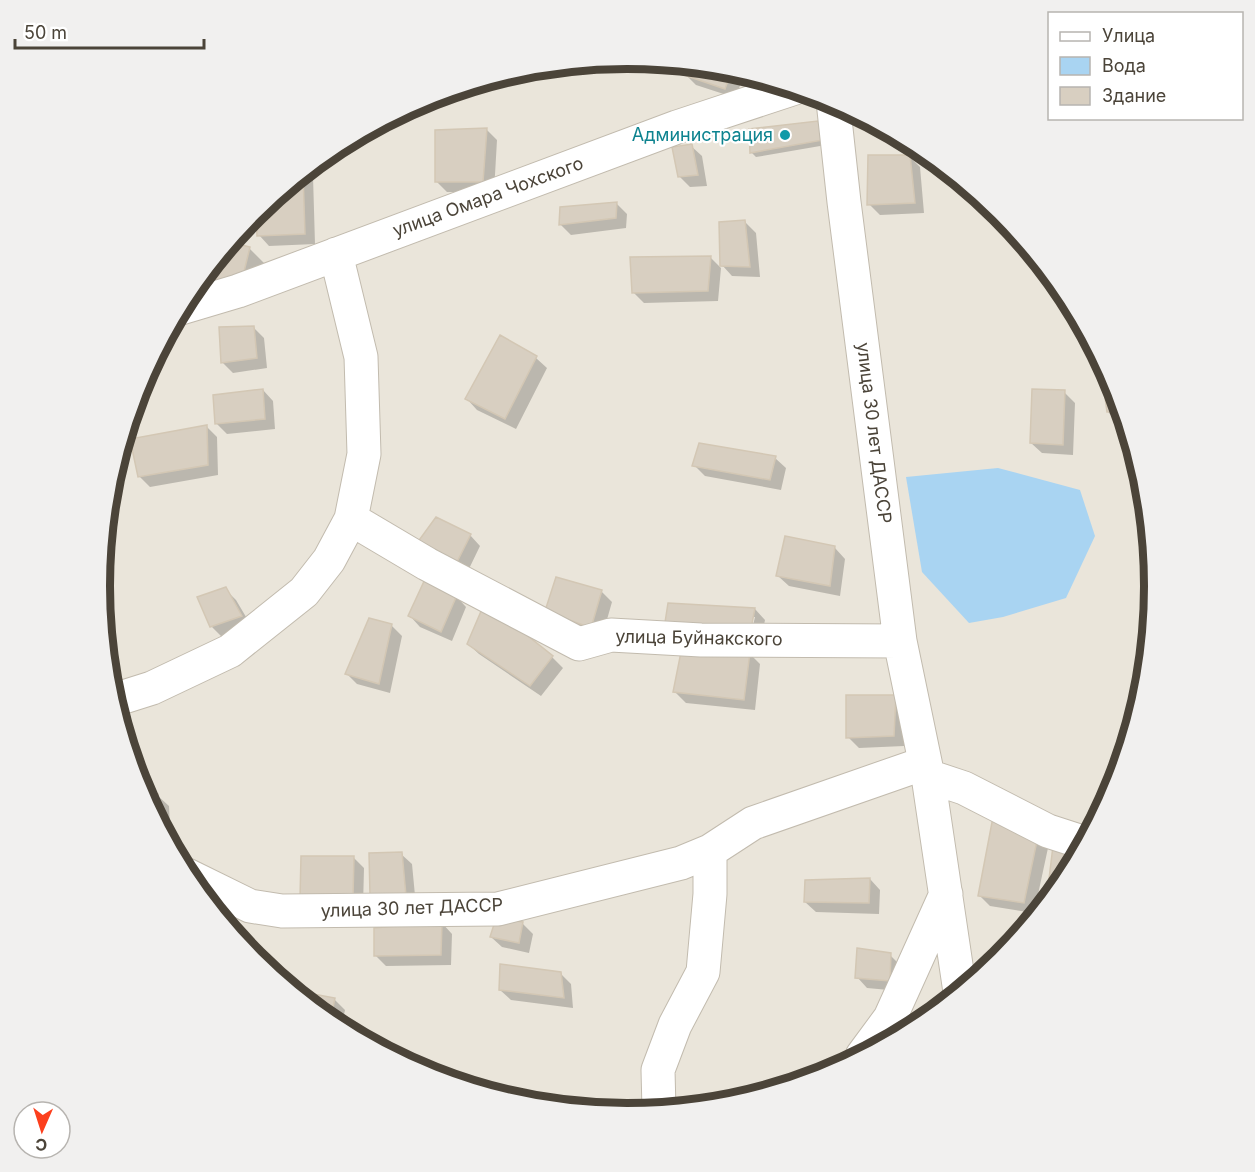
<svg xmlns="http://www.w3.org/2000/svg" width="1255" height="1172" font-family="Inter,sans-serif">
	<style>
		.residential { fill: #eae5da }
		.water { fill: #a9d4f2 }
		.shadow { fill: #0003; fill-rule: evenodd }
		.building { fill: #d8cfc1; stroke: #d3c7b4; stroke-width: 1.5 }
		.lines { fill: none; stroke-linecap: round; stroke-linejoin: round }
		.minor-casing { stroke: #c2bbae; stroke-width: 35 }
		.minor { stroke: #fff; stroke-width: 33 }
		.culture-dot { fill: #0f9aa8; stroke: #fff; stroke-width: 2 }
		.labels { text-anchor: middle; stroke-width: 4.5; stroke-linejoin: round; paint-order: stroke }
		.culture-label { font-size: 18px; fill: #0d838f; stroke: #fff; text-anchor: end }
		.street-label { font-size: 18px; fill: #4b4439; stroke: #fff }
		.rim { fill: none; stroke: #4b4439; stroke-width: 8 }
	</style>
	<rect width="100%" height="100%" fill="#f6f3ec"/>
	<path class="residential" d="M102 586a526 526 0 1 1 1052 0a526 526 0 1 1-1052 0Z"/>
	<path class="water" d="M998,468L1080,490L1095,536L1066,598L1003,617L969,623L922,572L906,477Z"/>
	<path class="shadow" d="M689,65L731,69L744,73L736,98L696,85L686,75Z
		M817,122L822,127L826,145L756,157L751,152Z
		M486,129L497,140L494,192H447L436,181Z
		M691,146L702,156L707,186L690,187L679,176Z
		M909,156L920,167L924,213L880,215L869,204Z
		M307,170L313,176L315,244L269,246L259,235L258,210Z
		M616,203L627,214L626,228L571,235L560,224Z
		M745,222L756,233L760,277L732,276L722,265Z
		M229,244L249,248L265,264L256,303L193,288Z
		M710,257L721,268L718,301L644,303L633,292Z
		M253,327L264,338L267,368L233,373L222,362Z
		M536,358L547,368L516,429L477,410L467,399Z
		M1114,383L1115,384L1124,416L1113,417L1108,412L1105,384Z
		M263,390L273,401L275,429L227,434L216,423Z
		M1064,392L1075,403L1073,455L1042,453L1031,443Z
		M206,426L217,437L218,475L150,487L139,476Z
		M775,458L786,468L781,490L705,476L694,465Z
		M470,535L480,546L466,575L429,554Z
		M835,548L845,559L840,596L789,586L778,576Z
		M225,589L236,600L252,627L222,637L212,627L199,598Z
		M601,591L612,602L602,637L557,621Z
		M456,596L466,607L452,641L420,627L410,616Z
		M669,605L755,609L765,620L760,644L677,639L666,628ZM752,617H755L749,642L747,641Z
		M391,625L402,636L390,693L357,684L347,674Z
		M468,644L552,657L563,668L541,696L479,654Z
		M749,653L760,664L755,710L686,703L675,692Z
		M895,697L906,707L904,746L859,748L848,737Z
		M145,796H158L169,806L171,846Z
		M1037,838L1048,848L1034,913L990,906L980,896Z
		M1055,847L1080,853L1066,879L1048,902Z
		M401,854L412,864L416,906L382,905Z
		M353,857L364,868L363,907L312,909Z
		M870,879L880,890L879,914L816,912L805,902Z
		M442,923L452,934L451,965L386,966L375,955Z
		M523,924L533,934L529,953L502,947L491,937Z
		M890,955L901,966L900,991L867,988L857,977Z
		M560,973L571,984L573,1008L511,1000L500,990Z
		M294,992L334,999L345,1010L341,1028L334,1024Z"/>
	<path class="building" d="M687,64L732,69L725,89L684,75Z
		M818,121L823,140L750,153L749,129Z
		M487,128L483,182H435V130Z
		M692,144L698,175L678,177L672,147Z
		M868,155H910L915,203L867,205Z
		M303,173L305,234L257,236L256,211Z
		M617,202L616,218L559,225L560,207Z
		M745,220L750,267L720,266L719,222Z
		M230,242L250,247L240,288L201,278Z
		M711,256L708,291L632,293L630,257Z
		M254,326L257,358L221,363L219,327Z
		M500,335L537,356L505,419L465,399Z
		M1113,382L1123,411L1107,412L1103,383Z
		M263,389L265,419L215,424L213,395Z
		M1032,389L1065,390L1063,445L1030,443Z
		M207,425L208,465L138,477L130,439Z
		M699,443L776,456L770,480L692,466Z
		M436,517L471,534L455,566L417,543Z
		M785,536L835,546L830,586L776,576Z
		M426,577L457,595L441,632L408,616Z
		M556,577L602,590L591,628L545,611Z
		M226,587L242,616L210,627L197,597Z
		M485,602L553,656L530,686L467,644Z
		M668,603L755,608L750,634L664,629Z
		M369,618L392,624L379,684L345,674Z
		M682,647L750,652L744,700L673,692Z
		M846,695H896L894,736L846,738Z
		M158,794L160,826L144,795Z
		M993,817L1038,836L1024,903L978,896Z
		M1053,846H1075L1072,868L1066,879L1046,904Z
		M402,852L406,896L370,895L369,853Z
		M301,856H354L353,897L300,899Z
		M870,878L869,903L804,902L805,880Z
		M496,918L523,922L519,943L490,937Z
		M442,922L441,955L374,956V928Z
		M857,948L891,953L890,981L855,978Z
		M500,964L561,972L564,998L499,990Z
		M292,990L335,998L330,1021Z"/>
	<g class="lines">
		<defs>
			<path id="minor" d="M833,101L844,202L900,641L928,776L960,992
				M181,308L238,291L677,127L795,88
				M351,519L427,564L579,644L611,635L701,640L900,641
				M114,700L152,688L230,651L304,592L329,560L351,519L364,454L361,357L336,254
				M928,776L964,788L1048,831L1085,843
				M187,875L250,906L282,911L498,909L681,863L710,851L753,823L925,763
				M862,1056L890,1018L946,894
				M659,1110L658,1070L675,1025L703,972L710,894V851"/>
		</defs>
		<use href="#minor" class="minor-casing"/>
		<use href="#minor" class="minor"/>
	</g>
	<circle class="culture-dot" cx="785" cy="135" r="6"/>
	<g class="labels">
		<g class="culture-label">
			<text x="773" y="141">Администрация</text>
		</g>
		<g class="street-label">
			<text transform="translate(488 197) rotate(-20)" y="6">улица Омара Чохского</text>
			<text transform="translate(874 433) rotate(83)" y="6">улица 30 лет ДАССР</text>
			<text transform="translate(699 638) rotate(1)" y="6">улица Буйнакского</text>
			<text transform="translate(412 908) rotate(-2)" y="6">улица 30 лет ДАССР</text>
		</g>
	</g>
	<path d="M0 0H1255V1172H0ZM110 586a517 517 0 1 1 1034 0a517 517 0 1 1-1034 0Z" fill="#f1f0ef" fill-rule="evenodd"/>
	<path class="rim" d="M110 586a517 517 0 1 1 1034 0a517 517 0 1 1-1034 0Z"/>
	<rect x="1048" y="12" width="195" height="108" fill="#ffffff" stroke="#b7b4b0" stroke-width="1.5"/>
	<rect x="1060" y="32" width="30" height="9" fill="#ffffff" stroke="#b7b4b0" stroke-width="1.5"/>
	<text x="1102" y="42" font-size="18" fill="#4b4439">Улица</text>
	<rect x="1060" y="57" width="30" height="18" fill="#a9d4f2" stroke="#b7b4b0" stroke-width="1.5"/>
	<text x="1102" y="72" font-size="18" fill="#4b4439">Вода</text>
	<rect x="1060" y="87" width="30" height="18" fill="#d8cfc1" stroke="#b7b4b0" stroke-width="1.5"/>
	<text x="1102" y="102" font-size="18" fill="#4b4439">Здание</text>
	<g transform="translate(42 1130) rotate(183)"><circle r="28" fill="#ffffff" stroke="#b7b4b0" stroke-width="1.5"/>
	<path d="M0-4.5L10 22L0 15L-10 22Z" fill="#fc3f1d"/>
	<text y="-9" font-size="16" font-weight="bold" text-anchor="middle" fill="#4b4439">С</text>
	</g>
	<path d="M15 39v9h189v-9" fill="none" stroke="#4b4439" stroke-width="3"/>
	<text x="24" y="39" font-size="18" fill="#4b4439" stroke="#ffffff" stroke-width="4.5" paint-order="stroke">50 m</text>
</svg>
